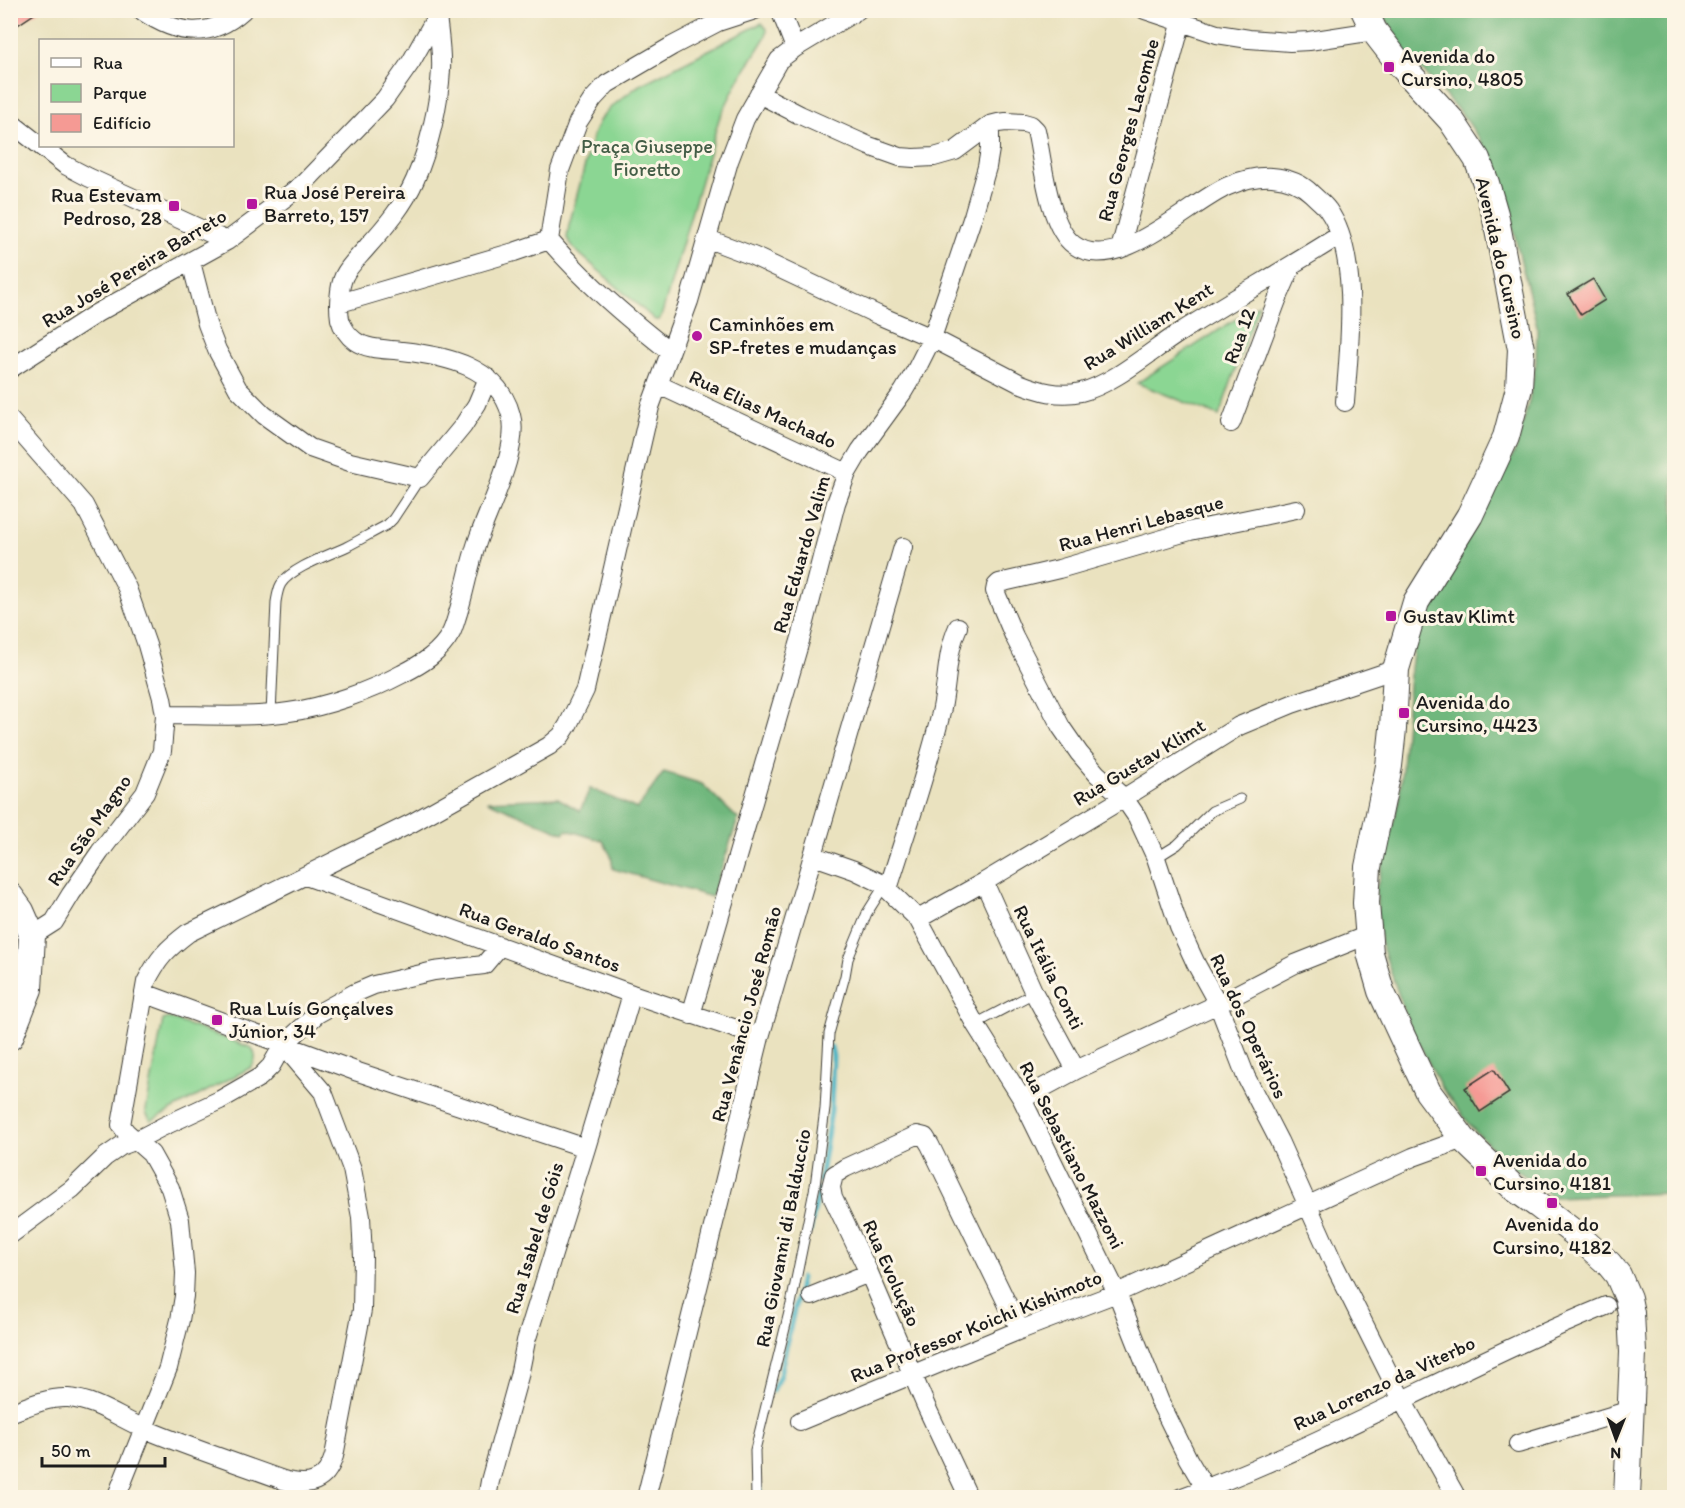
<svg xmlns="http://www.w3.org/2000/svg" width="1685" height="1508" font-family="Itim,sans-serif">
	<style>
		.green { fill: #8bd693; stroke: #547958; stroke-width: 1.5 }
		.forest { fill: #70b77d; stroke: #466a4c; stroke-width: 1.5 }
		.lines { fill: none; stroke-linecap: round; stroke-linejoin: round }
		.stream { stroke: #47b3c4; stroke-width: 5 }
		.building { fill: #f59a94 }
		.lane-casing { stroke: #3b3a34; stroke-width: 11 }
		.street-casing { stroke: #3b3a34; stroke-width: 20 }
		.secondary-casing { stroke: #3b3a34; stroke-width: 28 }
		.lane { stroke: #fff; stroke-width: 9 }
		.street { stroke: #fff; stroke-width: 18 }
		.secondary { stroke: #fff; stroke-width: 26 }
		.poi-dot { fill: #b5179e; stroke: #fcf5e5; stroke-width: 2 }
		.labels { text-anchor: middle; stroke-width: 6; stroke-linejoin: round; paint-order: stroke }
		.poi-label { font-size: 20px; fill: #1c1c1c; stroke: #fcf5e5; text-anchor: start }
		.street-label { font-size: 20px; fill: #1c1c1c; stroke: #fcf5e5 }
		.park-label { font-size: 20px; fill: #435d46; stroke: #fcf5e5 }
	</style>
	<rect width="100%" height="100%" fill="#fcf5e5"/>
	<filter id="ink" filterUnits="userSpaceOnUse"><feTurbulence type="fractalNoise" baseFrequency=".0167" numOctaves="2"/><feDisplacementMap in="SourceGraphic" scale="12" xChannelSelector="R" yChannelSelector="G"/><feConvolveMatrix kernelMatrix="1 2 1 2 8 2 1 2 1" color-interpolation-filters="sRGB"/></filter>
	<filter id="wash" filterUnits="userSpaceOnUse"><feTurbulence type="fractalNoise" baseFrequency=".008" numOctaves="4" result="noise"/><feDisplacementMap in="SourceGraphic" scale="24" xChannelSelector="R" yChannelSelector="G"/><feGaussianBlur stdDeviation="1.35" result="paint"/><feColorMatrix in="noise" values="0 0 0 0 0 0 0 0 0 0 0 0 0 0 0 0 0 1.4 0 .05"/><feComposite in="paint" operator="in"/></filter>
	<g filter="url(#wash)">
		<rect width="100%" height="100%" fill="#eae2bf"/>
		<path class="green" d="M762,23L767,29L766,36L738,81L719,119L661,317L659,320H655L573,248L567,238L569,225L593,135L599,121L610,108L638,86Z
			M1259,304L1219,416L1137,383Z
			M169,1018L252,1048C257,1055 256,1063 250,1068L151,1121L146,1113V1110L163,1020Z"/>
		<path class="forest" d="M1381,11H1674V1193L1553,1197L1510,1165L1474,1130L1441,1087L1408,1022L1380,941L1376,890L1399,801L1410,675L1415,640L1423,610L1499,484L1516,449L1529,401L1536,362L1537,326L1504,193L1486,149L1466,119L1406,52Z
			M664,772L702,784L738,819L712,897L613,869L611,856L603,841L567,830L563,833L487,801L558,798L580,811L590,788L637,809Z"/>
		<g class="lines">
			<path class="stream" d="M820,1181L831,1111L833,1056L831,1047
				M810,1231L819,1190
				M773,1391L780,1375L801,1278
				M758,1485L762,1498"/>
		</g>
		<g id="blocks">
			<path class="building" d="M10,10H40L10,30Z
				M1593,279L1605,300L1581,315L1568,294Z
				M1494,1069L1509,1093L1480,1112L1465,1088Z"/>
		</g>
	</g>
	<g filter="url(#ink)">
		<use href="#blocks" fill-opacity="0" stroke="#3b3a34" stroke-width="1.5"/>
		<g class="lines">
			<defs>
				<path id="lane" d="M271,714L276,602C277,596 278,589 281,584C291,568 329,555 346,547C360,540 373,532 387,525L393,519L420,478
					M1156,858L1177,845L1212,811L1240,799
					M975,1024L1034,993
					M756,1498L755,1450L791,1304L815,1186L825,1109L829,1034L845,976L848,959L867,913L884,886"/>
				<path id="street" d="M141,10C176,35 210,40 243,10
					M780,10L795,48
					M1145,10L1217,34L1249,39L1290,42L1309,41L1374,31
					M759,94L800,115L869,146L900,157L914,158L934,157L955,151L990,125L998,123L1006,122L1024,123L1031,125L1036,130C1043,161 1048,226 1074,245C1117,276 1189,203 1228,186C1242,180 1256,176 1272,177C1287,178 1301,183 1312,194C1317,199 1324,204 1328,210C1361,257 1349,348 1345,402
					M10,122L65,165L88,177L227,241
					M708,239L753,256L878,315L932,338L1019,383C1039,391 1059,397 1081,392C1112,385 1151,351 1179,333C1232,299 1287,269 1340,235
					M549,240L560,170L578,122L593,99L607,84L672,46L718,22L755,10
					M549,240C586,283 625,316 669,351
					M1120,249L1181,24
					M191,262L207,324L217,350L238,389L264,415L310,448L350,462L420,478L463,426L477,404L488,378
					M340,303L514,252L549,240
					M10,369L97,313L227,241L286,197L304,183L385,99L411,62L438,14
					M659,385L847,473
					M10,420L84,505L127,588L147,645L162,698L165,715L162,751L145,793L100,852L71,894L54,922L32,936
					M1231,423L1277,300L1292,266
					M1296,509L1190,531L1059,569L999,583L996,586L995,591L1014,636L1061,727L1079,753L1097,774L1124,798L1137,817L1156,858L1179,927L1196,964L1218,1004L1246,1077L1279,1141L1333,1262L1402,1400L1457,1498
					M165,715C206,715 248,718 289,712C326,707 370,691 402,674C422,664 440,653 451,633C454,627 456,619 458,613C466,587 470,560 480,534C491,504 520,446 511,415C498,366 446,356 402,351C387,349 368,350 355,341C348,336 342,327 340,319C338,306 339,287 344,276C350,264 360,256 368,246C386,226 404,205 415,180C429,148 439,105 441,70C442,52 439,34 437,16
					M814,856L854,870L881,883L918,919L975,1024L1022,1099L1117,1293L1160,1402L1188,1459L1211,1498
					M306,876L632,994L760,1037
					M984,882L1034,993L1076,1070
					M888,889C906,832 926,775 940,717C948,687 945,656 958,627
					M918,919L984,882L1124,798L1239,726L1292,704L1396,669
					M144,993L358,1072L586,1148
					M691,1015L802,634L836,503L847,473L860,451L903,392L916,370L932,338L973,216L987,167L990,149V125
					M1022,1099L1076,1070L1218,1004L1295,964L1368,935
					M10,1235L72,1189L105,1157L121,1146L137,1140L162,1127L220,1100L260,1077L271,1066L283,1045L317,1014L355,993L374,985L434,971L484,965L500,946
					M812,1296L869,1273
					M10,1413C28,1406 48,1397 68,1398C96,1400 119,1418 145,1429C190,1448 237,1463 283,1480C309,1487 326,1483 334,1456L362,1310L363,1257L361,1217L352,1169L323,1092L283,1045
					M800,1421L1020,1330L1117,1293L1413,1157L1463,1139
					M1518,1444L1630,1410
					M116,1498L168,1368L180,1320L184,1296L185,1273L180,1220L170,1188L151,1154L126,1132L121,1125L146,982C158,958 167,949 188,933L412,823L549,746L561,736L568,725L585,690L650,407L689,301L729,161L745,119L779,60L795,48L858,10
					M487,1498L490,1481L519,1376L526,1341L586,1148L632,994
					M646,1498L760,1037L903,547
					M969,1498L926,1406L869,1273L833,1198L831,1187L834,1175L845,1168L917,1135L925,1137L930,1145L1020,1330
					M1180,1498C1326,1445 1462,1365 1606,1306"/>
				<path id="secondary" d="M1364,10L1374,31L1398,62L1451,120L1477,159L1486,183L1495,214L1521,349L1519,388L1506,437L1470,515L1416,602L1396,669L1393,729L1389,766L1368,867L1366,903L1370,953L1381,991L1428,1092L1463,1139L1514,1188L1538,1205L1577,1235L1609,1264L1618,1275L1628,1298L1631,1313L1633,1352L1627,1498
					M10,896L21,911L32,936L29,989L10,1037"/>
			</defs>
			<use href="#lane" class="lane-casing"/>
			<use href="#street" class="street-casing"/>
			<use href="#secondary" class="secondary-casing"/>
			<use href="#lane" class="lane"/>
			<use href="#street" class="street"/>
			<use href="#secondary" class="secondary"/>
		</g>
	</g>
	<g class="poi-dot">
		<rect x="1383" y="61" width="12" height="12" rx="3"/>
		<rect x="246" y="198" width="12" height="12" rx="3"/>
		<rect x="168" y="200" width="12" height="12" rx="3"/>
		<circle cx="697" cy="336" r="6"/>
		<rect x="1385" y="610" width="12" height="12" rx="3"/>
		<rect x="1398" y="707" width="12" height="12" rx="3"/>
		<rect x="211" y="1014" width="12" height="12" rx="3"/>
		<rect x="1475" y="1165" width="12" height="12" rx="3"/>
		<rect x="1546" y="1197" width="12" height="12" rx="3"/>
	</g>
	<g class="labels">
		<g class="poi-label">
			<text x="1401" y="63">Avenida do<tspan x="1401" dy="23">Cursino, 4805</tspan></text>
			<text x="264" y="199">Rua José Pereira<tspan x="264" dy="23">Barreto, 157</tspan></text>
			<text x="162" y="202" text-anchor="end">Rua Estevam<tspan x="162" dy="23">Pedroso, 28</tspan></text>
			<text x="709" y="331">Caminhões em<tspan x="709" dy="23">SP-fretes e mudanças</tspan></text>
			<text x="1403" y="623">Gustav Klimt</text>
			<text x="1416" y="709">Avenida do<tspan x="1416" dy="23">Cursino, 4423</tspan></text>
			<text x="229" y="1015">Rua Luís Gonçalves<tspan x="229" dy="23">Júnior, 34</tspan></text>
			<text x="1493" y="1167">Avenida do<tspan x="1493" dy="23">Cursino, 4181</tspan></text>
			<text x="1552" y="1231" text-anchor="middle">Avenida do<tspan x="1552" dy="23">Cursino, 4182</tspan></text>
		</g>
		<g class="street-label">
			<text transform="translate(1128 130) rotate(-75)" y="7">Rua Georges Lacombe</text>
			<text transform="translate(1501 258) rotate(77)" y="7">Avenida do Cursino</text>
			<text transform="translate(134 268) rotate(-31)" y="7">Rua José Pereira Barreto</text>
			<text transform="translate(1148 326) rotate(-32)" y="7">Rua William Kent</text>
			<text transform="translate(1239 336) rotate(-70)" y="7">Rua 12</text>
			<text transform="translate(763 409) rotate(25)" y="7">Rua Elias Machado</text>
			<text transform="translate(1141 523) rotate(-15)" y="7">Rua Henri Lebasque</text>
			<text transform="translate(801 554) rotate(-74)" y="7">Rua Eduardo Valim</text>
			<text transform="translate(1139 762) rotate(-31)" y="7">Rua Gustav Klimt</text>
			<text transform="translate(89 830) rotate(-55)" y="7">Rua São Magno</text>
			<text transform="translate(540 937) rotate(20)" y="7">Rua Geraldo Santos</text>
			<text transform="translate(1049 967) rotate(64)" y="7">Rua Itália Conti</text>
			<text transform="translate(746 1014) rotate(-75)" y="7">Rua Venâncio José Romão</text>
			<text transform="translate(1249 1026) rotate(65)" y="7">Rua dos Operários</text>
			<text transform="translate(1072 1155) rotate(63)" y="7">Rua Sebastiano Mazzoni</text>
			<text transform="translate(534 1238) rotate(-73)" y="7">Rua Isabel de Góis</text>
			<text transform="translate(783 1238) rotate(-79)" y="7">Rua Giovanni di Balduccio</text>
			<text transform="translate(892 1273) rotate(66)" y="7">Rua Evolução</text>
			<text transform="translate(976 1326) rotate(-22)" y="7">Rua Professor Koichi Kishimoto</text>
			<text transform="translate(1384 1383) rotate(-25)" y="7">Rua Lorenzo da Viterbo</text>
		</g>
		<g class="park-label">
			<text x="647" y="153">Praça Giuseppe<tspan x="647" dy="23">Fioretto</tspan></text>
		</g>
	</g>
	<rect width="1685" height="1508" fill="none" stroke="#fcf5e5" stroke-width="36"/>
	<rect x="39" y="39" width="195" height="108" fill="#fcf5e5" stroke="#a29e95" stroke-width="1.5"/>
	<rect x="51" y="58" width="30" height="9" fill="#ffffff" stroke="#a29e95" stroke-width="1.5"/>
	<text x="93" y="69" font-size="18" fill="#1c1c1c">Rua</text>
	<rect x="51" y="84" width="30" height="18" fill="#8bd693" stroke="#a29e95" stroke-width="1.5"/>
	<text x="93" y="99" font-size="18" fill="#1c1c1c">Parque</text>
	<rect x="51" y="114" width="30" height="18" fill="#f59a94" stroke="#a29e95" stroke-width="1.5"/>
	<text x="93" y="129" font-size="18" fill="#1c1c1c">Edifício</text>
	<g transform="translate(1616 1439) rotate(181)" stroke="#fcf5e5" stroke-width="4.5" paint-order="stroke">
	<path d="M0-4.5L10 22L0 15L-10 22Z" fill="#1c1c1c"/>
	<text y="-9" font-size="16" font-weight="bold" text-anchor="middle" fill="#1c1c1c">N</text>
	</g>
	<path d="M42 1457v9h123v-9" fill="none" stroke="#1c1c1c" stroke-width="3"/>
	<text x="51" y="1457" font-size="18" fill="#1c1c1c" stroke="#fcf5e5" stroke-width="4.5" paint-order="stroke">50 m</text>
</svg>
